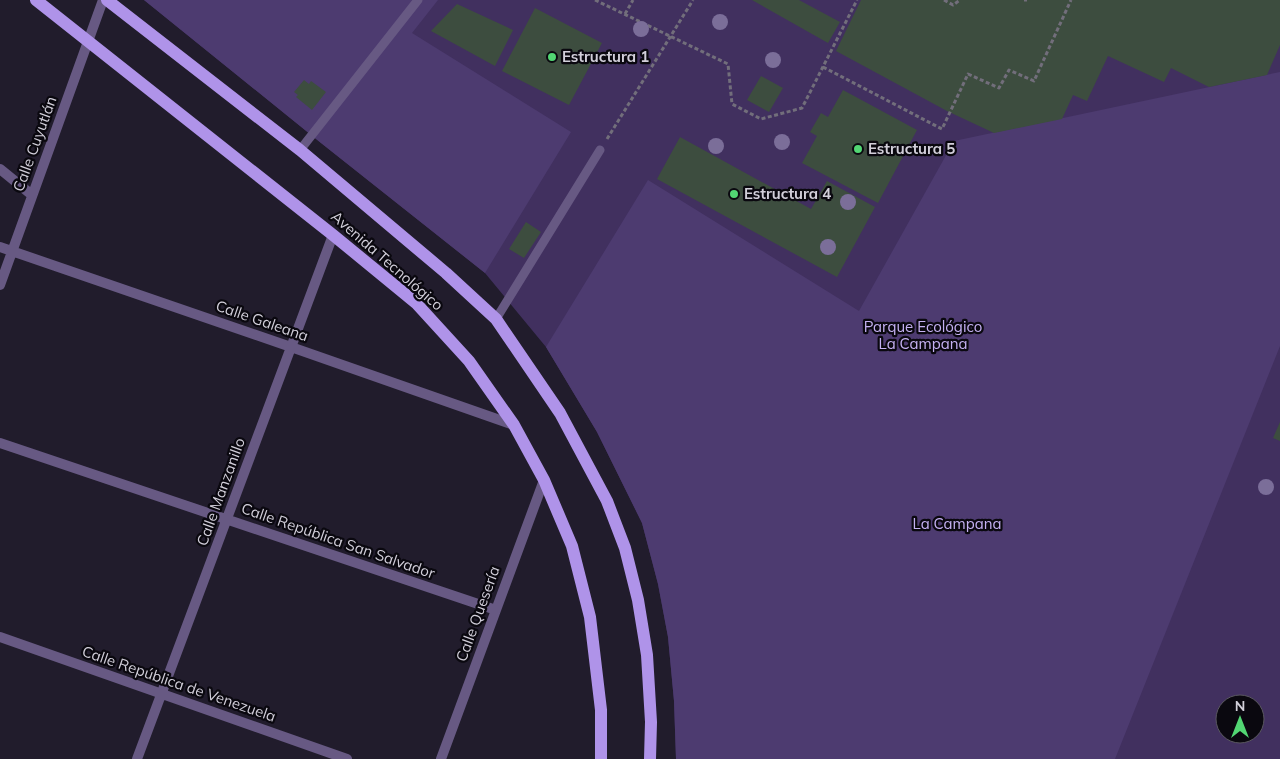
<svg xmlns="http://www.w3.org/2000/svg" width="1280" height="759" font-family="Mulish,sans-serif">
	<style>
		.green { fill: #41305f; fill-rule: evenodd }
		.forest { fill: #4d3b70 }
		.building { fill: #3d4d3f }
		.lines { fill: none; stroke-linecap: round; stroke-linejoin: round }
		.path { stroke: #726e7b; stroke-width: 3; stroke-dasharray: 4 2.5; stroke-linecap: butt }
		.service { stroke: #675983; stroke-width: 9 }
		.minor { stroke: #675983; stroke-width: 10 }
		.primary { stroke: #af93e9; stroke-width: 12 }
		.tree { fill: #7b6e99 }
		.poi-dot { fill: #52d673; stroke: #0a080f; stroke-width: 2 }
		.labels { text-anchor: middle; stroke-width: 4.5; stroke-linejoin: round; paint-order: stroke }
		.poi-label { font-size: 15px; font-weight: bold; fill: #d2cfda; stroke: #0a080f; text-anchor: start }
		.street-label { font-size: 15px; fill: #d2cfda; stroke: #0a080f }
		.park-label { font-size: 15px; fill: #c5b1f3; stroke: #0a080f }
	</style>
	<rect width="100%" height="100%" fill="#211c2c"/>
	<path class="green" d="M144,0H1280V759H676L674,701L668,637L658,584L642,523L597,432L546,347L485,273L321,143ZM1225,704H1255V734H1225Z"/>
	<path class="forest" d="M144,0H438L412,33L571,132L485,273L321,143Z
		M1280,72V346L1115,759H676L674,701L668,637L658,584L642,523L597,432L546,347L648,180L859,311L954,141Z"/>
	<path class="building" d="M752,0H799L840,22L828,43Z
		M861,0H1280V45L1267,75L1209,87L1171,68L1164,82L1108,56L1087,101L1073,95L1062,119L994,133L947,111L836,51Z
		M457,4L513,30L495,66L431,31Z
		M535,8L602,43L569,105L502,71Z
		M761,76L783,88L769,112L747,100Z
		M304,80L309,84L311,81L326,92L312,110L296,97L298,95L294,92Z
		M843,90L917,130L878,203L802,163L817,136L810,132L821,113L828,117Z
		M680,137L811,209L827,181L875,207L837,277L657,179Z
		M526,222L541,232L524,258L509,249Z
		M1280,422V441L1273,438Z"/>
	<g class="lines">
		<path class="path" d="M595,0L728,64L732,104L761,119L802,108L857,0
			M944,0L953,5L960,0
			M1024,0H1027
			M625,14L633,0
			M823,67L942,129L968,74L999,88L1009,70L1034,81L1071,0
			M607,139L693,0"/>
		<path class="service" d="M300,150L418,0
			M496,319L600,150"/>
		<path class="minor" d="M0,169L32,195
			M0,247L291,347L514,425
			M0,285L103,0
			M0,443L496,610
			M0,637L347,759
			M137,759L333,235
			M441,759L544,480"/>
		<path class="primary" d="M36,0L333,235L416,303L469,361L514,425L544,480L572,546L590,617L601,710V759
			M107,0L300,150L446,273L496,319L560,413L607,501L625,548L638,600L647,655L651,722L650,759"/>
	</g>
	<g class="tree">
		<circle cx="720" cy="22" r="8"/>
		<circle cx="641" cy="29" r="8"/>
		<circle cx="773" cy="60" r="8"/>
		<circle cx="782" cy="142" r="8"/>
		<circle cx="716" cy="146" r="8"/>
		<circle cx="848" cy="202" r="8"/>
		<circle cx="828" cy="247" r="8"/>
		<circle cx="1266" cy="487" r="8"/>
	</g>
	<g class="poi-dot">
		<circle cx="552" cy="57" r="5"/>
		<circle cx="858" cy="149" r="5"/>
		<circle cx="734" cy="194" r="5"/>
	</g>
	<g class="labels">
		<g class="poi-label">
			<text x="562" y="62">Estructura 1</text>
			<text x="868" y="154">Estructura 5</text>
			<text x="744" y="199">Estructura 4</text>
		</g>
		<g class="street-label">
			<text transform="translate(35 144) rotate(-70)" y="5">Calle Cuyutlán</text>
			<text transform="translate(387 261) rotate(41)" y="5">Avenida Tecnológico</text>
			<text transform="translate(262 321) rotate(19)" y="5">Calle Galeana</text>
			<text transform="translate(221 492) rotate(-70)" y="5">Calle Manzanillo</text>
			<text transform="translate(338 541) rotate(19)" y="5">Calle República San Salvador</text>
			<text transform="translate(478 614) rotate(-70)" y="5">Calle Quesería</text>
			<text transform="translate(179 684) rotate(19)" y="5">Calle República de Venezuela</text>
		</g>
		<g class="park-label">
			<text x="923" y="332">Parque Ecológico<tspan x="923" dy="17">La Campana</tspan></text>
			<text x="957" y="529">La Campana</text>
		</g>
	</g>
	<g transform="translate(1240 719)"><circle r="24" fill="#0a080f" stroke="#5a5860"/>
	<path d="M0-4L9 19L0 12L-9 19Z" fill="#52d673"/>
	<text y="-8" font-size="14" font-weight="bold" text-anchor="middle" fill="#d2cfda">N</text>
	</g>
</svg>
